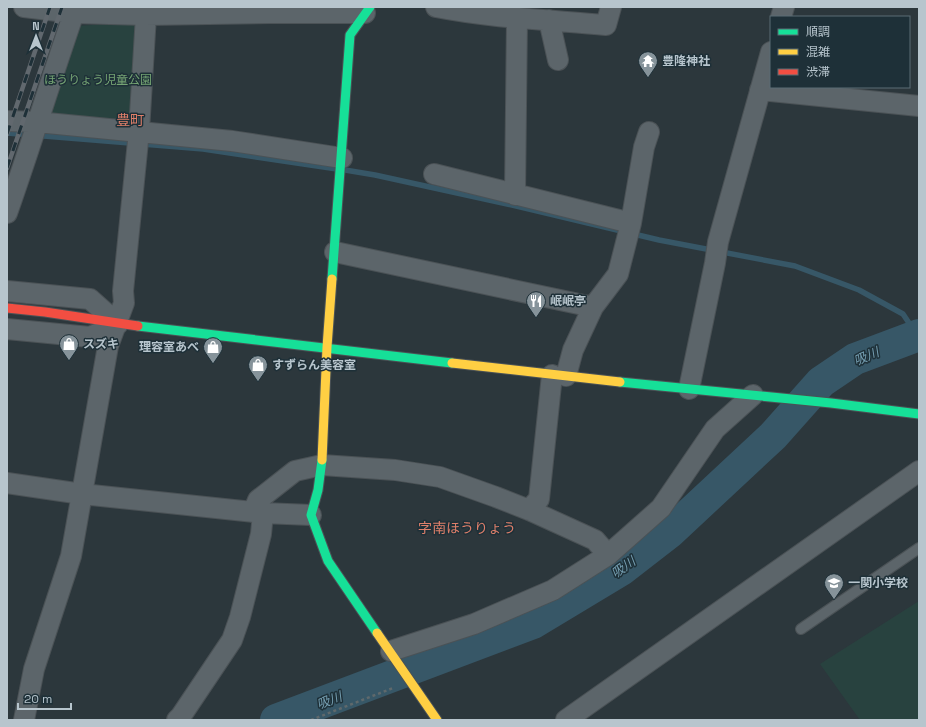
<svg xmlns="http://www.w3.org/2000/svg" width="926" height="727" font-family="'Space Grotesk','Noto Sans JP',sans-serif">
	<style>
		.green { fill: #28423f }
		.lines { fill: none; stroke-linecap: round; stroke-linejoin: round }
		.stream { stroke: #375767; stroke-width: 5.5 }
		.river { stroke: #375767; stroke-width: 32 }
		.lane-casing { stroke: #4b5256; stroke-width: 12 }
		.street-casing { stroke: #4b5256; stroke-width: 22 }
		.fast-casing { stroke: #4b5256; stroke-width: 11 }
		.slow-casing { stroke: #4b5256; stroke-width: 11 }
		.jam-casing { stroke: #4b5256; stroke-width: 11 }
		.path { stroke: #5f696c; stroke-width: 2.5; stroke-dasharray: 3 3; stroke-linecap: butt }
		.lane { stroke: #5c656a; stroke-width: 10 }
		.street { stroke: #5c656a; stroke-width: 20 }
		.fast { stroke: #16e098; stroke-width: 9 }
		.slow { stroke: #ffcf43; stroke-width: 9 }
		.jam { stroke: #f24e42; stroke-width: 9 }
		.rail-casing { stroke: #61686e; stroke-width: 4.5 }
		.rail { stroke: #1e3038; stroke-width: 3; stroke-dasharray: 9; stroke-linecap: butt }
		.labels { text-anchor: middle; stroke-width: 3; stroke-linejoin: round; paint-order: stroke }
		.poi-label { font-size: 12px; font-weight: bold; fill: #b7c5cd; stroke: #1e3038; text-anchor: start }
		.park-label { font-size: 12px; fill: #75a473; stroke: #1e3038 }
		.water-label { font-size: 13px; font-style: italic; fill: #759eb1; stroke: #1e3038 }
		.quarter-label { font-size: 14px; fill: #de7f6a; stroke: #1e3038 }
	</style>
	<rect width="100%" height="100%" fill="#2c373c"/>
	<path class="green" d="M140,22L134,122L46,115L76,26Z
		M919,601V720H860L820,664Z"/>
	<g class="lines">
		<path class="stream" d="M7,133L203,149L337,169
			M345,170L375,175L512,205L659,240L795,266L859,290L903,314L917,335"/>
		<path class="river" d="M276,720L533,623L621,570L670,532L773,436L821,382L855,359L919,335"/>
		<defs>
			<path id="lane" d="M801,629L919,548"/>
			<path id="street" d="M24,7L74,13L146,15L271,13H365
				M436,7C492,18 549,20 606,25L611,7
				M781,17L784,7
				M549,20L558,60
				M760,90L919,106
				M7,121L37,122L232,141L342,158
				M434,174L631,223
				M515,195L517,18
				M7,213C31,145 52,76 76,7
				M335,252L593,307
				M7,291L90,299L118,324
				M7,329L90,337L118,324
				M566,376L573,350L593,307L618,274L631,223L644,147L649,132
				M689,389L715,263L718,242L771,52
				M7,483L82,494L263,513L311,515
				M529,510L539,499L552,375
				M253,512L258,500L295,471L322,465L395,470L440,477L496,497L529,510L595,540L608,555
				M391,651L474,624L553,590L608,555L661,508L715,429L753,395
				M24,720L34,669L71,556L108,346L124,303L123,291L139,131L146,15
				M177,720L181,716L232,640L240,617L261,534L263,513
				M566,720L919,471"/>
			<path id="fast" d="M332,279L350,35L370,7
				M138,326L452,363
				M620,382L831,403L919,414
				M322,460L318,490L311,515L328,561L377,633"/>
			<path id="slow" d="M452,363L620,382
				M322,460L327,347L332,279
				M377,633L437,720"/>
			<path id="jam" d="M7,308L45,312L138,326"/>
		</defs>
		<use href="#lane" class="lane-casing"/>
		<use href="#street" class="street-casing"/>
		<use href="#fast" class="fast-casing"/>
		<use href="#slow" class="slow-casing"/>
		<use href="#jam" class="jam-casing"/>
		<path class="path" d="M311,720L393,688"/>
		<use href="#lane" class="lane"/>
		<use href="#street" class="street"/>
		<use href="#fast" class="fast"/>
		<use href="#slow" class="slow"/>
		<use href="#jam" class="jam"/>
		<defs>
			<path id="rail" d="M7,134L50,7
				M7,168L62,7"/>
		</defs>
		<use href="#rail" class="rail-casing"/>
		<use href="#rail" class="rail"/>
	</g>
	<defs>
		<symbol id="temple-pin" viewBox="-11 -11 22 30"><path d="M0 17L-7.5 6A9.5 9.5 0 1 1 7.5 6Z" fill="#86939a" stroke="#1e3038"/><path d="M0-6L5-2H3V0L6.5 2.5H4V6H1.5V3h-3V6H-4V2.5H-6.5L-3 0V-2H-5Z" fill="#fff"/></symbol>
		<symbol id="restaurant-pin" viewBox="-11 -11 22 30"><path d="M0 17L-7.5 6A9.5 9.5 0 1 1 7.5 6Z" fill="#86939a" stroke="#1e3038"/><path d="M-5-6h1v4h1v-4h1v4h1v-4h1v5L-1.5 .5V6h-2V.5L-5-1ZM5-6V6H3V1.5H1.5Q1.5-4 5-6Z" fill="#fff"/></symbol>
		<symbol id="shop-pin" viewBox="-11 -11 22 30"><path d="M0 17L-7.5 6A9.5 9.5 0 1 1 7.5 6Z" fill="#86939a" stroke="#1e3038"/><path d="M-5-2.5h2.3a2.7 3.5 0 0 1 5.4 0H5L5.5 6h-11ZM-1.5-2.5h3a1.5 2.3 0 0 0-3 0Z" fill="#fff"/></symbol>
		<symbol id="school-pin" viewBox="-11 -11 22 30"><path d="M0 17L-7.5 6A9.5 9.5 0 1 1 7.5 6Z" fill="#86939a" stroke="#1e3038"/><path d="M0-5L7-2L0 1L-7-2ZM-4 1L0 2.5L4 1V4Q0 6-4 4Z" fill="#fff"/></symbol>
	</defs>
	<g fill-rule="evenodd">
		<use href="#temple-pin" x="637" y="50" width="22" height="30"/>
		<use href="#restaurant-pin" x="525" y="290" width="22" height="30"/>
		<use href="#shop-pin" x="58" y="333" width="22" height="30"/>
		<use href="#shop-pin" x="202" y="336" width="22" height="30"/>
		<use href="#shop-pin" x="247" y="354" width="22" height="30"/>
		<use href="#school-pin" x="823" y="572" width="22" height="30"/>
	</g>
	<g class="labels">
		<g class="poi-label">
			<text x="662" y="65">豊隆神社</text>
			<text x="550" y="305">岷岷亭</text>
			<text x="83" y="348">スズキ</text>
			<text x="199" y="351" text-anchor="end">理容室あべ</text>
			<text x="272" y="369">すずらん美容室</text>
			<text x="848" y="587">一関小学校</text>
		</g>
		<g class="park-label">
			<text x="98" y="84">ほうりょう児童公園</text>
		</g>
		<g class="water-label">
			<text transform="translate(866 356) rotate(-23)" y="5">吸川</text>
			<text transform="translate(623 567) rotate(-35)" y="5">吸川</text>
			<text transform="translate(329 700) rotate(-21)" y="5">吸川</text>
		</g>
		<g class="quarter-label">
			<text x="130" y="125">豊町</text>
			<text x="467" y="533">字南ほうりょう</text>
		</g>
	</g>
	<rect width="926" height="727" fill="none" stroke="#b7c5cd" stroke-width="16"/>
	<rect x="770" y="16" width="140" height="72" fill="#1e3038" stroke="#5b6c74"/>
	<rect x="778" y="29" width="20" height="6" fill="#16e098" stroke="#5b6c74"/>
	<text x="806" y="36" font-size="12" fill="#b7c5cd">順調</text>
	<rect x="778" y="49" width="20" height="6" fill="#ffcf43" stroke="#5b6c74"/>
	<text x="806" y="56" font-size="12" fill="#b7c5cd">混雑</text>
	<rect x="778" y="69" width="20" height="6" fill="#f24e42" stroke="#5b6c74"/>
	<text x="806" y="76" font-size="12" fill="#b7c5cd">渋滞</text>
	<g transform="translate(36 36)" stroke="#1e3038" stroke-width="3" paint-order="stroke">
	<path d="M0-3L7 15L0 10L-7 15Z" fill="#b7c5cd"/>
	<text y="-6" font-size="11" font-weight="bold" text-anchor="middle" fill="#b7c5cd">N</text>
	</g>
	<path d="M18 703v6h53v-6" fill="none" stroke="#b7c5cd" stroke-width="2"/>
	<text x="24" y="703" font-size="12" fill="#b7c5cd" stroke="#1e3038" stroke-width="3" paint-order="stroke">20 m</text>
</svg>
